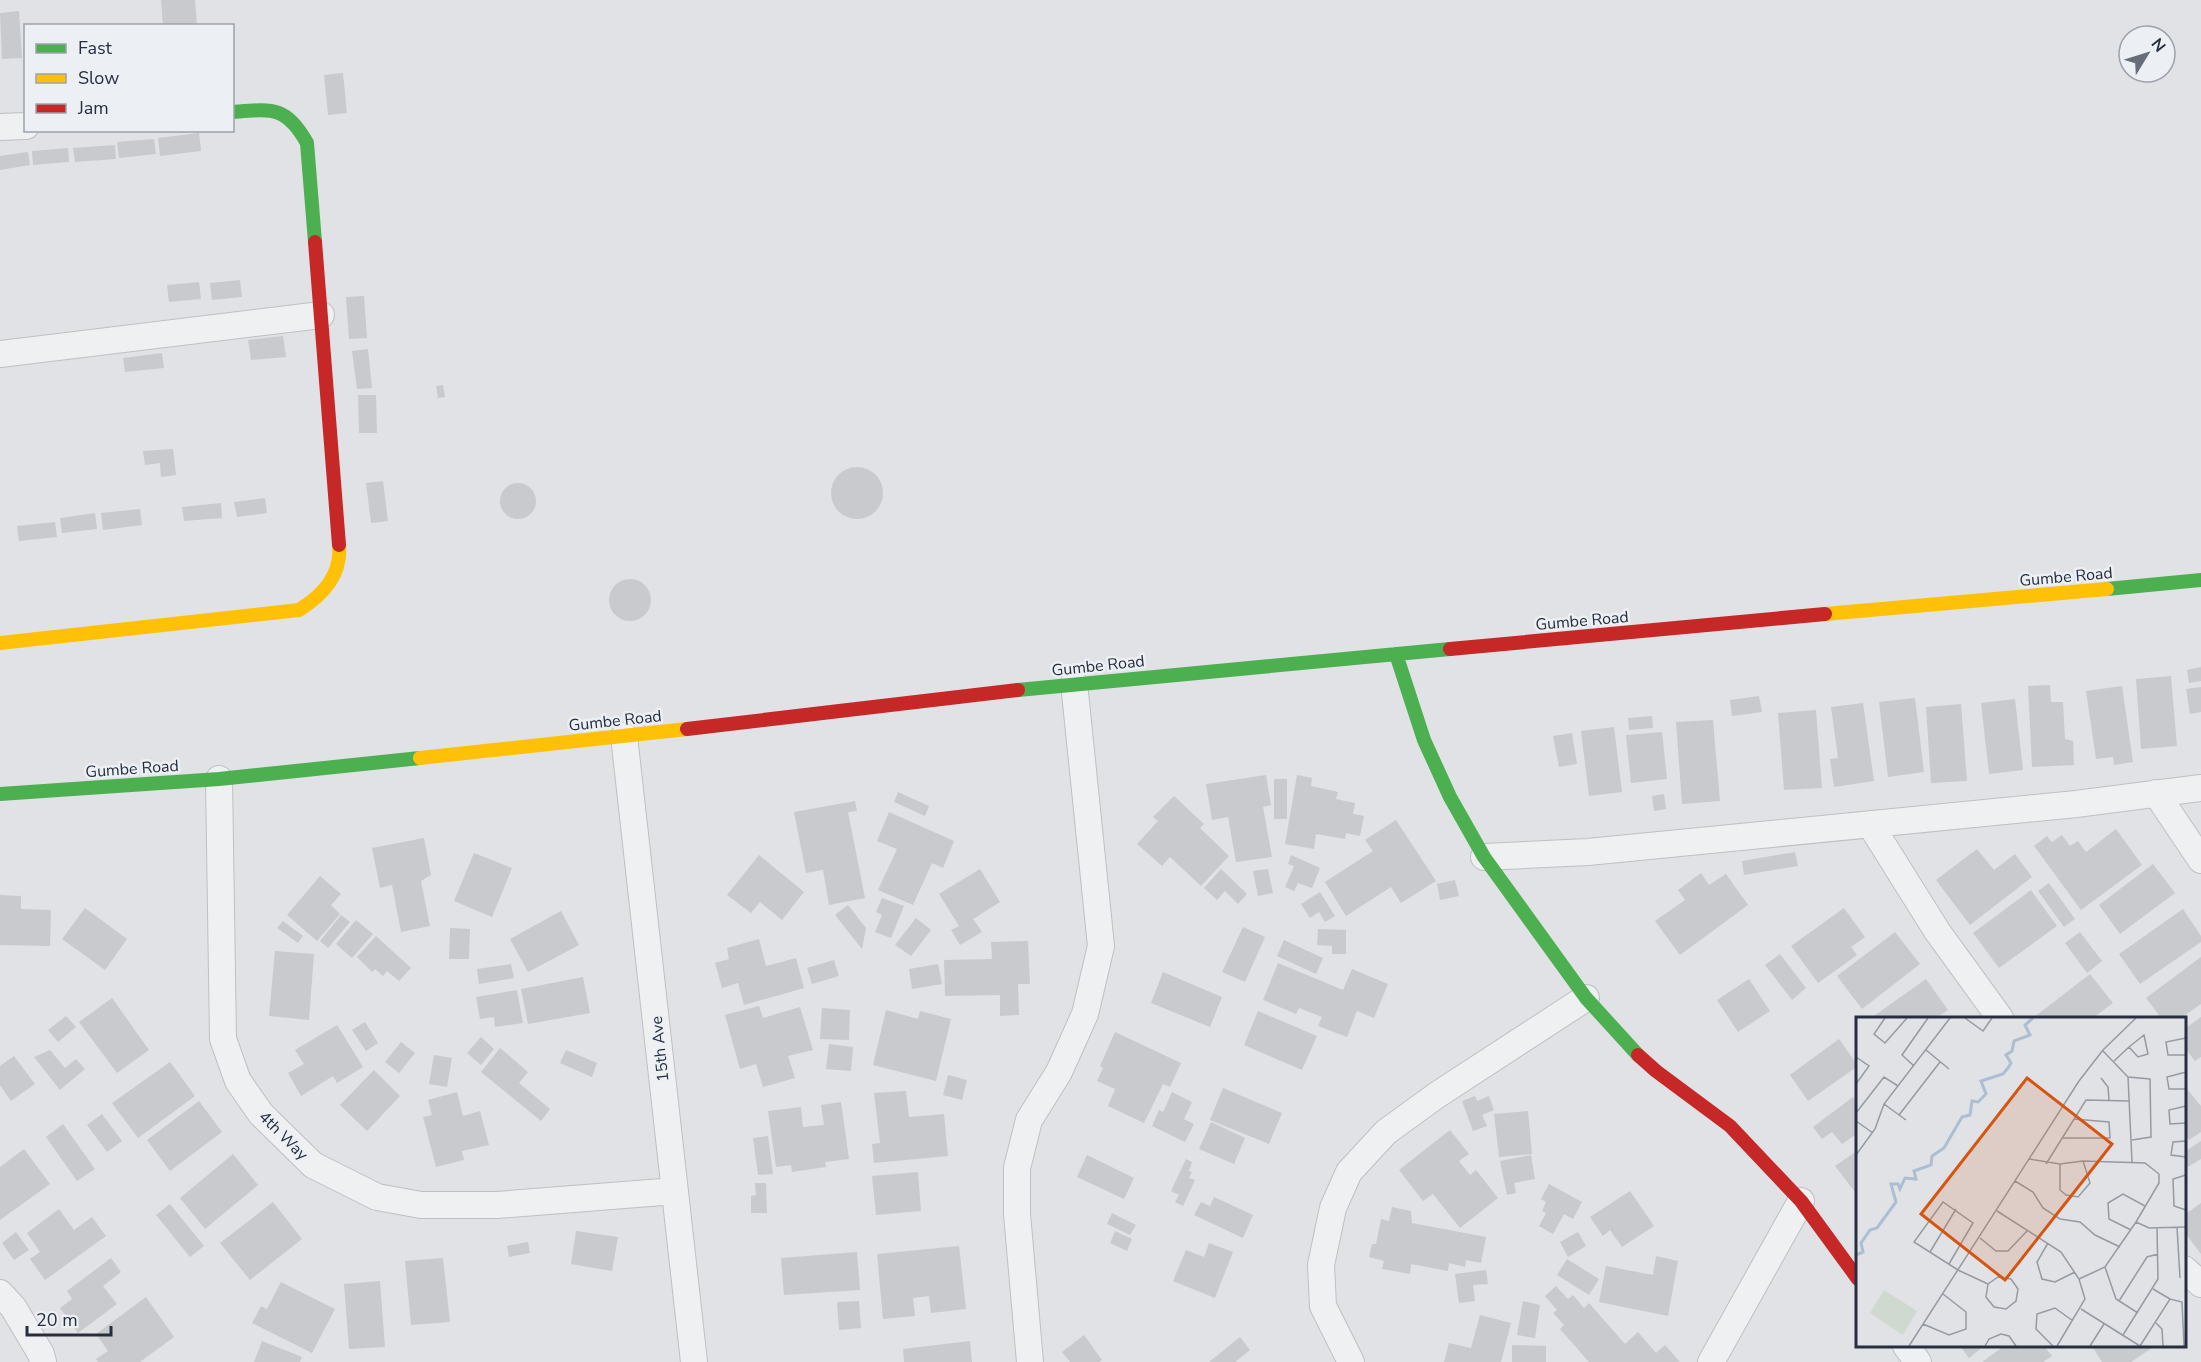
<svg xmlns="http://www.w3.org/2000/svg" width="2201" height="1362" font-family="'Nunito Sans',sans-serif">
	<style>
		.building { fill: #c8cacd }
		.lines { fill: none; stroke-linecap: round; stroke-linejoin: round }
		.street-casing { stroke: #bec0c3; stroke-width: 28 }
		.street { stroke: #eff0f2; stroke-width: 26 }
		.fast { stroke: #4caf50; stroke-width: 14 }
		.slow { stroke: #ffc107; stroke-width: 14 }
		.jam { stroke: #c62828; stroke-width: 14 }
		.labels { text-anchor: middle; stroke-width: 5; stroke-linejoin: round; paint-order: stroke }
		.street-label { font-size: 16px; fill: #262e3f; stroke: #ecf0f5 }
		.inset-river { fill: none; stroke: #acbed2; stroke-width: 3 }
		.inset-road { fill: none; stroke: #969aa3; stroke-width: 1.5 }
		.view { fill: #d55511; fill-opacity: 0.15; stroke: #d55511; stroke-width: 3 }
		.inset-edge { fill: none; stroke: #262e3f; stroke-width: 3 }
	</style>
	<rect width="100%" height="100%" fill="#e0e2e5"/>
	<path class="building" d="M161,0H195L197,26H163Z
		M19,11L22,58L2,59L0,13Z
		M343,73L347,113L328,115L324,75Z
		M199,133L201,151L160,156L158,138Z
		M154,139L156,154L119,158L117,142Z
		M115,145L116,159L75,162L73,148Z
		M68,148L69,162L33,165L32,151Z
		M28,152L30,165L0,170V156Z
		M240,280L242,297L212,300L210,283Z
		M199,282L201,299L169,302L167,285Z
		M364,296L367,338L349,339L346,297Z
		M283,336L286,357L251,360L248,340Z
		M368,349L372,388L357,389L352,351Z
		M162,353L164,368L125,372L123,358Z
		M443,385L445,397L438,398L436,386Z
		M358,395H376L377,433H359Z
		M173,449L176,475L161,477L160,463L145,465L143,451Z
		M831 493a26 26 0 1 1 52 0a26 26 0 1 1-52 0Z
		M383,481L388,521L371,523L366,483Z
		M500 501a18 18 0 1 1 36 0a18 18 0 1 1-36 0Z
		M265,498L267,513L237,517L234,502Z
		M221,503L222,518L184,521L182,507Z
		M140,509L142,525L103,530L101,513Z
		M95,513L97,529L62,533L60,518Z
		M55,522L57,537L19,541L17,526Z
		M609 600a21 21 0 1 1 42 0a21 21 0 1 1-42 0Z
		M2201,667V681L2189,683L2187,670Z
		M2171,676L2177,746L2141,749L2136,679Z
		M2050,685L2051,702H2063L2065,739L2073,741L2074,765L2032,767L2028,686Z
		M2122,686L2133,762L2114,765L2113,757L2096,759L2086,691Z
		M2201,687V712L2190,714L2186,689Z
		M1759,696L1762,712L1732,716L1730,700Z
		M1915,698L1924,772L1888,777L1879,702Z
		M2015,699L2023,770L1989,774L1981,703Z
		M1863,703L1874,781L1834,787L1830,759L1838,758L1831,707Z
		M1961,704L1967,781L1931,783L1926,707Z
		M1816,710L1822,788L1784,790L1778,713Z
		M1652,716L1653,728L1629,730L1628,718Z
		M1713,720L1720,801L1682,804L1676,722Z
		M1614,727L1622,792L1589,796L1581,731Z
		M1662,732L1667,779L1631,783L1626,735Z
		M1572,733L1577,764L1559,767L1553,736Z
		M1266,775L1271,805L1263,807L1272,857L1236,862L1228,817L1212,820L1206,784Z
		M1297,775L1312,778L1311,786L1338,792L1336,799L1355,803L1353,814L1364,816L1360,836L1346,833L1345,839L1316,834L1314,849L1285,844Z
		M1274,779H1287V819H1274Z
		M898,792L929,806L925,816L894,802Z
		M1664,794L1666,809L1654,811L1652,796Z
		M1174,796L1204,824L1200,828L1229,856L1201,886L1170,857L1162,866L1137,844L1158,821L1153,817Z
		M855,801L857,811L848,812L865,898L829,905L823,870L806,873L794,812Z
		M889,812L954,841L943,868L932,863L913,905L878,890L897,849L877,841Z
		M1396,820L1436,881L1401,903L1391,887L1346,916L1325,882L1373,851L1365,840Z
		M2116,829L2142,865L2081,910L2034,846L2047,836L2052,842L2062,835L2070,846L2078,841L2086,852Z
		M424,838L431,875L421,881L430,926L401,932L392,885L380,888L372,848Z
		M1977,849L1994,870L2015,854L2032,877L1970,925L1936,880Z
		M1795,852L1798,866L1744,875L1742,861Z
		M474,853L512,868L492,917L454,901Z
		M759,855L804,892L782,920L760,902L751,913L727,895Z
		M1291,855L1320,868L1312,888L1298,883L1294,891L1285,887L1294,866L1288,864Z
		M2153,864L2175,893L2120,934L2099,905Z
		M980,869L1000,902L973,919L982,932L960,945L951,930L959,926L939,894Z
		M1221,869L1247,894L1238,904L1225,891L1217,900L1204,888Z
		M1268,869L1273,893L1258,896L1253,871Z
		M1701,873L1709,885L1726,874L1748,905L1680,955L1655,921L1685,900L1678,890Z
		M320,876L341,894L331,905L340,914L317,941L287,915Z
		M1455,880L1459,896L1440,900L1437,884Z
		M2049,883L2075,919L2064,927L2038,891Z
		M2031,890L2057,926L1999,968L1973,933Z
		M1320,892L1335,916L1325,922L1319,912L1310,918L1301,904Z
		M0,895L21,896V909L51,910L50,946L0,945Z
		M882,898L904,906L891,938L875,932L882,915L876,912Z
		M848,905L866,928L862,949L835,915Z
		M85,908L127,939L105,970L62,939Z
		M1844,908L1865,937L1851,947L1857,955L1818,983L1791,946Z
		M2183,909L2201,936V942L2140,984L2119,954Z
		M561,911L579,945L528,972L510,939Z
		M341,915L350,922L328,948L320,941Z
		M916,918L931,930L911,956L895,945Z
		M356,920L373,934L352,958L336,944Z
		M283,921L303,936L298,943L277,928Z
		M1243,927L1265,937L1245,982L1222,972Z
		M450,928L470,929L469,959H449Z
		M1318,929L1346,930V954H1332V946L1317,945Z
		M1895,932L1920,964L1862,1009L1837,976Z
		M2080,932L2102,961L2087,973L2065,943Z
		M376,936L411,968L399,981L387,971L383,976L375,969L372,972L357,957Z
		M759,939L766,966L796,958L804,988L744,1005L738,983L722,988L715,963L729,959L727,948Z
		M1284,940L1323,958L1316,974L1277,956Z
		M1028,941L1030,984H1018L1019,1015L1000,1016V995L945,996L944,960L992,959L991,942Z
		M275,951L314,954L309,1020L269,1016Z
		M1780,954L1806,988L1792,1000L1765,965Z
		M2201,957V1004L2181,1018H2161L2146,998Z
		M834,960L839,976L812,984L807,968Z
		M1278,963L1343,990L1352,969L1388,984L1374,1018L1357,1011L1347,1037L1318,1026L1322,1017L1299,1008L1296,1014L1263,1000Z
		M511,964L514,978L479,984L477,969Z
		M938,964L942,984L912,989L909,969Z
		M1163,972L1222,997L1210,1027L1151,1003Z
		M2090,974L2113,1003L2093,1018H2033Z
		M583,977L590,1013L528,1024L521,989Z
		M1749,979L1770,1011L1738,1032L1717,1000Z
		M1926,979L1948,1010L1936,1018H1871Z
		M517,990L523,1023L495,1027L494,1017L480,1019L476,997Z
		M112,998L149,1050L117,1073L79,1022Z
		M759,1006L763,1018L800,1007L813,1050L788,1056L795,1078L763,1087L756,1064L740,1069L725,1015Z
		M822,1008L850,1010L849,1040L820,1039Z
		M886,1010L918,1019L920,1011L951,1019L936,1081L873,1065Z
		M1258,1011L1317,1036L1302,1070L1244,1045Z
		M66,1016L76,1027L58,1042L48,1030Z
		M2201,1017V1057L2195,1061L2184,1047V1029Z
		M365,1022L378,1043L366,1051L352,1030Z
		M337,1025L363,1067L337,1083L333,1076L301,1096L288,1073L304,1064L295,1050Z
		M1115,1032L1181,1063L1170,1087L1163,1084L1144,1123L1108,1106L1115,1089L1097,1081L1103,1068L1100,1066Z
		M481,1037L494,1049L481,1065L467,1053Z
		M1839,1039L1858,1066L1808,1101L1790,1075Z
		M401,1042L415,1053L399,1073L385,1062Z
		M829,1044L853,1047L851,1071L826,1069Z
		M500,1048L528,1072L519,1083L550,1109L541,1121L481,1072Z
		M50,1050L65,1068L76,1059L85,1069L60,1090L34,1057Z
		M566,1050L597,1063L592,1077L560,1063Z
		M434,1055L452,1058L447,1087L429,1084Z
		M14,1056L35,1084L11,1101L0,1085V1066Z
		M170,1062L195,1096L138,1138L112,1103Z
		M374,1070L400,1096L367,1131L340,1105Z
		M948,1075L967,1080L962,1100L943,1095Z
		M1223,1088L1282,1113L1269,1144L1210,1120Z
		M2188,1090L2201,1106V1132L2189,1140L2187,1137L2184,1138V1093Z
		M906,1091L909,1117L944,1114L948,1156L874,1163L872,1144L880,1143L874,1093Z
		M457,1092L463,1116L480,1111L489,1145L462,1151L464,1160L436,1167L423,1117L432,1115L428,1100Z
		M1172,1092L1192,1102L1184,1119L1194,1124L1185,1142L1152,1126L1159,1110L1163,1112Z
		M1475,1096L1477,1101L1489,1096L1494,1110L1482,1115L1487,1126L1473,1131L1462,1101Z
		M1853,1097L1858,1104V1133L1842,1144L1832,1132L1822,1139L1813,1127Z
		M199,1101L222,1132L170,1171L147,1140Z
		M841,1102L849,1159L825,1162L826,1167L792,1172L791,1165L776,1167L768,1111L801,1107L803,1127L824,1125L821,1105Z
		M1528,1111L1532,1154L1499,1157L1494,1114Z
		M102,1114L122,1141L107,1152L87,1125Z
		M1211,1122L1245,1138L1234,1164L1199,1149Z
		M63,1124L95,1169L77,1181L46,1137Z
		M1450,1130L1469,1154L1459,1161L1470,1175L1476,1170L1498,1198L1460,1228L1433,1194L1423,1201L1399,1170Z
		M768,1136L773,1174L758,1175L753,1138Z
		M2201,1141V1159L2188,1167L2184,1161V1152Z
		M24,1149L50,1184L0,1220V1167Z
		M1858,1150V1196L1835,1166Z
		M233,1154L258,1185L205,1229L180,1198Z
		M1087,1155L1134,1178L1124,1199L1077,1177Z
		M1531,1155L1535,1179L1514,1183L1516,1193L1507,1195L1500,1161Z
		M1186,1159L1192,1162L1189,1171L1192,1172L1189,1178L1195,1180L1183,1206L1175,1202L1179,1195L1171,1191Z
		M918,1172L921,1211L876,1215L872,1176Z
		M755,1183H766L767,1213H751V1196L756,1195Z
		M1549,1184L1582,1202L1573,1219L1564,1214L1553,1234L1539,1226L1546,1213L1542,1211L1546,1202L1541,1199Z
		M1630,1191L1654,1226L1622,1247L1610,1230L1603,1236L1590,1217Z
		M1214,1197L1253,1215L1243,1238L1194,1215L1201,1202L1210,1206Z
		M273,1202L302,1239L250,1280L220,1243Z
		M2201,1203V1254L2184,1231V1215Z
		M170,1204L204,1246L190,1257L156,1215Z
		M1392,1207L1411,1211L1412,1223L1486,1237L1481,1263L1466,1260L1465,1267L1449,1263L1448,1271L1411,1264L1410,1274L1382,1269L1384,1261L1369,1257L1372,1244H1376L1381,1219L1389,1221Z
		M59,1209L74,1230L92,1217L106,1236L45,1280L30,1259L40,1252L27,1233Z
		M1112,1213L1136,1225L1130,1235L1107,1224Z
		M576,1231L618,1237L612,1271L571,1264Z
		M1115,1231L1132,1239L1127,1251L1110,1243Z
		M16,1232L29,1250L14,1260L2,1243Z
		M1578,1232L1586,1246L1568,1257L1560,1242Z
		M528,1242L530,1253L509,1257L507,1246Z
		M1209,1243L1233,1252L1215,1298L1173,1281L1186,1250L1204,1257Z
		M959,1246L966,1309L931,1313L929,1296L913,1298L915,1316L883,1319L877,1254Z
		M857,1252L860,1290L784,1295L781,1258Z
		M1656,1256L1678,1261L1668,1316L1599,1302L1606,1266L1653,1275Z
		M111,1258L121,1272L103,1286L117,1304L78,1333L60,1308L72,1299L67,1291Z
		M443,1258L450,1322L411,1325L405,1261Z
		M1567,1259L1599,1279L1589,1295L1557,1275Z
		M1486,1270L1488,1284L1473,1285L1475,1301L1459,1303L1455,1274Z
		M380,1281L385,1347L349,1349L344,1284Z
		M281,1282L335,1309L312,1353L252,1323L261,1306L267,1309Z
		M1556,1286L1568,1299L1573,1295L1584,1308L1589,1303L1625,1344L1638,1332L1656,1353L1665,1345L1680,1362H1589L1560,1329L1564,1325L1553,1313L1557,1310L1545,1296Z
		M146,1297L174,1337L140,1362H98L96,1359L108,1351L96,1334Z
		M859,1301L861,1328L839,1330L837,1302Z
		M1523,1301L1540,1305L1535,1338L1517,1335Z
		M1480,1315L1511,1323L1501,1362H1444L1449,1343L1471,1348Z
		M1084,1335L1102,1360L1099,1362H1070L1062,1352Z
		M1240,1337L1250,1350L1235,1362H1209Z
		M262,1341L302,1357L300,1362H254Z
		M970,1341L972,1362H904L903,1349Z
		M1512,1345L1546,1346V1362H1512Z
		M1960,1346H1984L1969,1358Z
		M2004,1346H2044L2052,1356L2043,1362H1982Z
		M2096,1346H2155L2131,1362H2102L2093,1348Z"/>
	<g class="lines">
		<defs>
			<path id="street" d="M0,127L26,126
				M0,354L321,315
				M624,736L694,1362
				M219,779L223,1039L238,1081L261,1114L313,1165L377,1197L421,1205H497L675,1191
				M2156,793L2201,860
				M1870,824L1937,931L2000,1018
				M1484,857L1588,852L2076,804L2201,788
				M2184,1269L2201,1284
				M0,1293L13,1307L41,1354L43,1362
				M1906,1346L1918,1362
				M1030,1362L1017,1214V1168L1029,1120L1059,1072L1085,1014L1101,946L1074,683
				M1351,1362L1323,1306L1321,1265L1333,1208L1349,1172L1386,1132L1437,1095L1586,998
				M1711,1362L1801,1201"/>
		</defs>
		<use href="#street" class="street-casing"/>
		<use href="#street" class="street"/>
		<path class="fast" d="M232,112C271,109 286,105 307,143L315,242
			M2107,589L2201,580
			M1396,654L1424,740L1450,797L1484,857L1586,998L1638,1055
			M1018,690L1450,649
			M0,794L219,779L420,758"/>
		<path class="slow" d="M1825,614L2107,589
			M0,643L299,610C323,595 342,575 339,545
			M420,758L687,729"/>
		<path class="jam" d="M315,242L339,545
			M1450,649L1825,614
			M687,729L1018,690
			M1638,1055L1656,1071L1730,1126L1801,1201L1858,1279"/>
	</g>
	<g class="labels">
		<g class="street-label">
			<text transform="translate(2066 576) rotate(-5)" y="6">Gumbe Road</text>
			<text transform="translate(1582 620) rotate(-5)" y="6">Gumbe Road</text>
			<text transform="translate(1098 665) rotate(-6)" y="6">Gumbe Road</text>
			<text transform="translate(615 720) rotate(-6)" y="6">Gumbe Road</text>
			<text transform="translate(132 768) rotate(-4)" y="6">Gumbe Road</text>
			<text transform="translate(659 1049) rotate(-96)" y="6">15th Ave</text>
			<text transform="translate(284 1135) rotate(45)" y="6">4th Way</text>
		</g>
	</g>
	<g transform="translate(1856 1017)">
		<rect width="330" height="330" fill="#e0e2e5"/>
		<path d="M28,273L61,294L47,318L14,296Z" fill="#d0d9d0"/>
		<path class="inset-river" d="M0,238L7,235L5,226L14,213L21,211L40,185L35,167H42L44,172L49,161L60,162L58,154L75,148L76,139L88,131L106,100L114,98L116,84L122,85L130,77L125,64L147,57L152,51L155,46L150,38L156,34L158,24L174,18L169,8L177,1"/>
		<path class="inset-road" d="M29,1L18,17L29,26L51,1M109,1L127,14L136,1M330,21L310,25L312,38H330M70,33L93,52M247,34L272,60L276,145M0,40L13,49L0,67M258,44L273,30L288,18L292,37L282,40L273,30M58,49L46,38L72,1M330,55L311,60L313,72H330M272,60L294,62L295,120L276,123M245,61L252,70L253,83M28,87L50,103M330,89L313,93L314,107L330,106M0,96L28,60L42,69M43,98L84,45M0,104L17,116M207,121H254L253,105L218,102M330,124L317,125L315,138L330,140M0,138L19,112L28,87L94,1M173,142L204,147L227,144L289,146L303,157V166L280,205L249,250L223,262M190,147L230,83L273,84M204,147V173L210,178L222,180L234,166L227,144M330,158L317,162L318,189L330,193M159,164L177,175L187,191L204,202L224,205L239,218L264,230M141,194L205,235L223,262L229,282L201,329M280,205L293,211L330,210M321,210L324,261M275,213L253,202L252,186L267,177L289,189M124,221L140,234H152L171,214M192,226L181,245L186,262L199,265L219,255M74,235L100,192M93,247L117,206L87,185L58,225L102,253L132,267L130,280L138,290L150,292L160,284L162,272L155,262L142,260L132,267M249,250L260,282L282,296M297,272L314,282M263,284L291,240L302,237M225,292L284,329M300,306L306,312L307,329M67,307L93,318L110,312V295L87,277M267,318L302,262L301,211M53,329L223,64L247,33L280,1M129,329L133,322L145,317L153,319L160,329M197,329L180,312L181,297L199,291L217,304M234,329L248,307M284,329L314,282L326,285L328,329"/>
		<path class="view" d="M171,61L256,127L149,263L65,197Z"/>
		<rect width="330" height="330" class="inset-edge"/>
	</g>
	<rect x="24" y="24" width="210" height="108" fill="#ecf0f5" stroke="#9da2ac" stroke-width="1.5"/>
	<rect x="36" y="44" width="30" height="9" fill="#4caf50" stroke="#9da2ac" stroke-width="1.5"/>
	<text x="78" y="54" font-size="18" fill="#262e3f">Fast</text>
	<rect x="36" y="74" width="30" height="9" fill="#ffc107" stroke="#9da2ac" stroke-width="1.5"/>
	<text x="78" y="84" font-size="18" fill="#262e3f">Slow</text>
	<rect x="36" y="104" width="30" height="9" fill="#c62828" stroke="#9da2ac" stroke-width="1.5"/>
	<text x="78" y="114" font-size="18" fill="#262e3f">Jam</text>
	<g transform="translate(2147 54) rotate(52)"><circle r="28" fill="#ecf0f5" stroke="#9da2ac" stroke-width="1.5"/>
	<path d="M0-4.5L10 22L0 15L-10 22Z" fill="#676d79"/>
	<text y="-9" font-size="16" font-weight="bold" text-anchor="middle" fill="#262e3f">N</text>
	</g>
	<path d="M27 1326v9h84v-9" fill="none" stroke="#262e3f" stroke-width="3"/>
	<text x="36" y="1326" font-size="18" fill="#262e3f" stroke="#ecf0f5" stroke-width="4.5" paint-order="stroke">20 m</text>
</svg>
